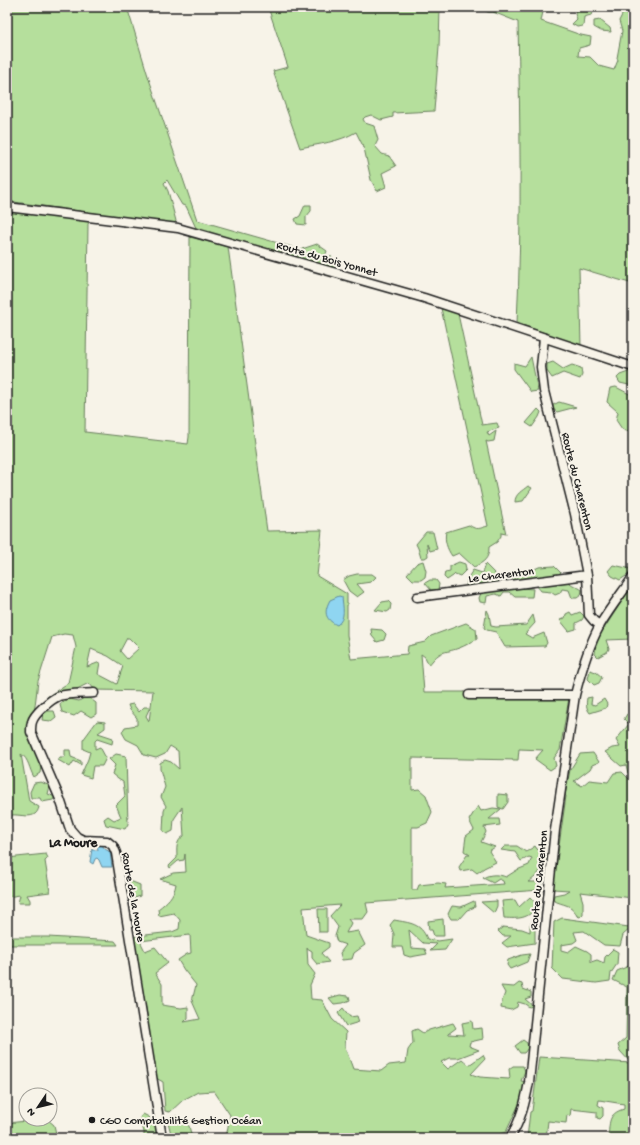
<svg xmlns="http://www.w3.org/2000/svg" width="640" height="1145" font-family="'Gochi Hand',sans-serif">
	<style>
		.green { fill: #b5df9c; stroke: #687e5c; fill-rule: evenodd }
		.water { fill: #8fd5f1; stroke: #618b9c }
		.lines { fill: none; stroke-linecap: round; stroke-linejoin: round }
		.minor-casing { stroke: #1c1c1c; stroke-width: 11 }
		.minor { stroke: #f7f3e8; stroke-width: 8 }
		.poi-dot { fill: #1c1c1c; stroke: #f7f3e8; stroke-width: 1.5 }
		.labels { text-anchor: middle; stroke-width: 4; stroke-linejoin: round; paint-order: stroke }
		.street-label { font-size: 12px; fill: #1c1c1c; stroke: #f7f3e8 }
		.poi-label { font-size: 12px; fill: #1c1c1c; stroke: #f7f3e8; text-anchor: start }
		.neighbourhood-label { font-size: 13px; font-weight: bold; fill: #1c1c1c; stroke: #f7f3e8 }
	</style>
	<rect width="100%" height="100%" fill="#f7f3e8"/>
	<filter id="ink" filterUnits="userSpaceOnUse"><feTurbulence type="fractalNoise" baseFrequency=".025" numOctaves="2"/><feDisplacementMap in="SourceGraphic" scale="8" xChannelSelector="R" yChannelSelector="G"/><feConvolveMatrix kernelMatrix="1 2 1 2 8 2 1 2 1" color-interpolation-filters="sRGB"/></filter>
	<g filter="url(#ink)">
		<path class="green" d="M7,7H127L148,76L197,220L292,247L296,257L302,249L317,244L327,251L325,256L332,257L335,262V269L296,257L294,259L201,232L196,228L186,206L182,205L167,180L164,183L168,191L176,221L174,224L165,223L7,201Z
			M268,7H440L439,47L434,111L393,113V117L381,120L371,115L365,117L363,119L365,123L374,126L378,140L375,146L382,154L389,156L396,166L382,173L386,187L377,191L371,180L364,148L356,132C339,142 319,144 300,148L273,71L288,67Z
			M479,7H544L541,21L581,35L591,37L590,45L579,48L578,56L590,57L599,66L614,70L618,60L617,58L622,31L619,21L623,13L622,7H633V284L579,268L581,346L517,323C522,223 520,123 518,22L493,12H488Z
			M577,7H591L595,10L591,15L584,17L583,26L577,27L572,24L577,19L575,14Z
			M600,20L610,28L611,32L601,31L594,27V21Z
			M305,205H311V211L306,217V225L297,224L295,219L300,216Z
			M7,210L90,221L88,224L85,432L188,444L189,437L190,237L228,247L267,531L322,530L317,576L347,594V635L351,659L407,654L408,646L425,642L431,636L466,623L476,629L477,639C471,642 465,646 459,648C443,654 441,649 429,665L425,657L421,654L424,692H570L560,750L554,758L556,766L550,770L535,759L543,750L519,749L518,760L412,758V790L419,789L426,795L432,812L427,823L418,827H412V890H417L419,885L438,883L446,884L445,888L504,884L503,881L499,879L493,883L483,878C489,874 499,874 506,877L517,870L529,865L532,858L529,857L521,861L515,852L501,850L505,846H517L526,852L535,846L537,849L547,856C543,867 539,876 528,882H542L540,890L366,903L368,912L363,919H348L351,923L346,933L358,931L365,945L354,953L352,959L342,960L340,953L346,945L337,942L335,936L338,927L330,916L340,905L303,908L306,935L329,943V947L321,953L329,962L317,964L312,958V951L307,948L308,965L315,974L310,985L311,999L322,1000L332,1019L346,1032L345,1047L353,1069L381,1071L389,1065L406,1063L408,1050L413,1043L412,1031L417,1029L423,1033L429,1030L453,1023L456,1028L448,1034L464,1035L462,1023L472,1021L473,1029L482,1028L483,1039L470,1042L469,1046L479,1050L458,1058H449L441,1062L448,1069L462,1059L469,1065L483,1055L485,1059L471,1074L480,1077L509,1079L510,1078L509,1069L513,1066H523L525,1071L521,1081L526,1082L520,1102L506,1132L500,1134L498,1138H226L230,1115L214,1091L198,1092L183,1100L170,1112L165,1111L163,1082L151,1075L141,1033L148,1020L133,938L137,936L172,932L179,929L180,920L174,913L159,916L158,909C167,902 174,896 176,884L160,879L173,873L186,872L185,854L184,860L178,861L170,868L169,866L177,858C177,850 175,841 184,836L182,807L174,819L173,831L167,834L163,831L164,811L166,806L161,797L165,787L160,769V763L165,760L171,762L179,769L178,751L170,746L165,754L156,758L144,755L138,745L126,739L122,732L125,727L137,725V718L130,710L128,705L133,704L139,712L144,707H150L146,716L149,721L153,691L95,690L89,683L77,689L49,699L47,697L68,683L76,647L73,635L64,634L52,637L38,681L34,714L29,729L41,766L40,773L34,777C29,769 29,759 21,754L29,801L39,807C36,821 22,814 12,815L9,827L7,830ZM127,638H129L139,648L127,659L120,651ZM91,649L108,656L123,666L117,684L98,674L100,662L87,667ZM190,935L191,953L187,954L178,960L184,970L196,985L192,1001L200,1019L184,1022L188,1018V1007L181,1008L162,1005V984L155,973L168,963L155,947L145,951L140,941Z
			M441,308L458,314L482,425L497,423L499,428L487,432L489,436L496,431L494,441L488,442L486,441L506,534L501,533V536L497,542L489,547C489,559 484,562 474,567L459,553L452,556C447,549 444,540 446,532L469,525C477,531 480,528 488,526Z
			M531,357L538,391L531,392L514,369V363L525,366Z
			M553,362L563,369L572,365L581,368L582,375L580,379L563,373L552,378L547,371V364Z
			M631,371L633,372V386L620,383L617,378L620,375Z
			M616,387L633,396V429L626,431L622,429L616,420L618,412L607,402L610,388Z
			M559,402L576,407L557,412L554,410L553,405Z
			M538,409L541,412L539,417L532,427L526,423Z
			M528,486L532,488L523,501L515,502C515,494 522,491 528,486Z
			M426,532H433L437,549L430,551L427,544L428,556L425,558H421L418,548L416,544Z
			M423,561L426,571L425,577L421,580H413L407,574L417,563Z
			M459,562L465,564L466,570L460,576L455,574L453,576L447,580L444,577L445,572L450,571V566Z
			M485,564L497,576L507,574L526,573L539,567L554,566L561,573L562,581H568C572,586 577,586 582,590L581,595L577,598H572L569,590L562,589L560,593L555,595L551,592L541,591C534,582 525,576 515,582L521,588L533,589L532,597H515L509,592H504L501,596L496,594L487,596L486,603L480,602L479,598L482,591L479,586L466,587L467,579L473,570L482,573Z
			M613,565L632,569L629,574L620,580L612,576L608,571Z
			M357,574H372L376,577L371,582L357,584L364,592L357,597L349,591L343,580L349,576Z
			M430,580H436L439,584L438,590H431L425,583Z
			M633,584V639L606,640L609,649L607,652L598,657L595,654L596,641Z
			M388,601L391,604L390,610L387,612L375,610L382,602Z
			M487,610L489,614L491,626L496,627L526,625L533,615L535,623L525,634L532,638L544,633L547,643L545,646L505,647L496,632L487,630L484,628Z
			M570,612L572,615L580,612L584,616L582,620L576,623V629L569,631L560,620L565,618L566,614Z
			M371,629L382,630L386,634L384,640L377,642L372,636Z
			M590,670L596,672L602,677L599,683L594,685L588,679Z
			M88,697L96,703V714L91,717L81,711L74,716L62,712L60,705L62,702L70,699L79,701L84,698Z
			M592,697L591,704L595,705L604,699L607,704L606,708L590,713C586,708 586,704 587,698Z
			M48,711H54L56,717L51,721L42,720L43,714Z
			M627,714L633,715V776L628,773L626,765L621,766L605,752L612,748L620,747L616,740L629,724L624,719Z
			M97,721L105,722V728L98,733L113,738L112,744L97,739L95,741V749L100,747L106,758L102,766H93L91,778L81,775L88,759L90,752L83,749V740Z
			M65,750H70L71,757L81,761V765L74,761L70,767L58,760L60,757H65Z
			M593,753L599,762L592,765L590,769L574,781L582,786L589,780L608,782L614,773L622,772L633,783V898L580,892L583,902V914L580,917L577,916C572,903 563,906 553,900L554,895L564,893L569,890L553,889L566,796L565,795L570,770L580,754Z
			M116,754L126,756L128,824L125,829L106,825L104,819L108,816L114,820L121,817L116,805L125,796L123,782L118,779L112,774L115,765L109,759Z
			M41,782L50,786L48,794L55,797L53,800L42,802L40,798H31L30,792L34,783Z
			M498,794L508,795V802L503,809L498,807Z
			M478,806L481,811L493,808L501,809L489,819H499L500,825L484,827L486,832L481,842L495,847L489,851L496,862L484,868L477,873L472,869L460,871L459,867L467,855H470L464,851L466,836L474,830L469,820Z
			M46,854L48,858L45,861L50,892L27,895L30,900V903H18L20,895L7,897V858Z
			M128,878L130,881L140,885V896L130,900L124,880Z
			M530,897L538,906C528,919 519,919 504,918L502,901L515,900L519,907Z
			M474,901L475,907L467,910L459,919H451L448,914L452,906L461,907Z
			M497,901V906L494,913L481,902Z
			M318,909H327V932H319Z
			M562,918L629,927L630,929L623,935L620,946L604,945L584,931L574,932L577,940L573,943L561,945V950L568,952L576,946L587,951L591,954V962L597,960L604,963L605,957L613,949L618,952L617,964L611,973L610,981L596,983L563,979L552,968L554,922Z
			M443,919L444,936H434L432,930H429L428,921Z
			M394,920C410,923 421,923 427,939L438,941L452,939L445,950L430,951L437,944L423,943L409,930L411,948L425,949L427,954L410,957L404,955L402,947H393L394,934L390,925Z
			M535,922V943L507,947L502,943L511,936H503L498,931L503,927L522,929L530,932V924Z
			M13,937H48L115,941L118,945H7V939Z
			M530,954L527,962L510,969L507,965L508,960L522,955Z
			M629,966L633,967V1138H608C610,1123 607,1114 624,1109V1104L599,1100L598,1105L603,1108V1116L600,1119L597,1118V1112L571,1109L570,1116L567,1115L566,1123L548,1121L546,1138H527L530,1112L532,1111L539,1057L631,1063L620,1051L618,1045L626,1038L627,987L613,980L617,971Z
			M519,983L522,984L523,989L531,992V997L525,999L533,1006L529,1007L525,1004L518,1002L517,1007L511,1010L501,1008L502,1001L505,993L501,986L514,987Z
			M340,995L349,996L350,1000L343,1003L334,1004L329,998Z
			M343,1008L350,1017L357,1016L359,1022L346,1026L338,1013Z
			M523,1040L527,1043L528,1048L524,1053H520L515,1046Z
			M143,1114C156,1120 157,1124 159,1138H144V1132L140,1118Z
			M177,1116L189,1126L192,1138H172L167,1118Z
			M47,1119L54,1125L57,1138H7V1123Z"/>
		<path class="water" d="M339,596L342,597C343,607 346,619 337,625C324,619 324,611 330,600Z
			M97,845H102L105,849L110,852L112,867H102L99,860L97,858L95,859L93,864L90,862L92,849V850H98Z"/>
		<g class="lines">
			<defs>
				<path id="minor" d="M7,207L178,228L424,298L633,367
					M544,338L541,367L544,391L575,514L587,575L589,615L594,621L600,625
					M417,597L587,575
					M94,693C83,694 70,693 59,696C51,699 34,714 32,722C31,725 31,729 31,732L60,799L70,829L77,837L83,840L107,841L113,846L116,853L162,1138
					M469,695H575
					M510,1138C521,1120 525,1103 529,1082L555,830L575,695C581,671 588,647 600,625C610,608 622,593 633,577"/>
			</defs>
			<use href="#minor" class="minor-casing"/>
			<use href="#minor" class="minor"/>
		</g>
	</g>
	<circle class="poi-dot" cx="92" cy="1120" r="4"/>
	<g class="labels">
		<g class="street-label">
			<text transform="translate(327 258) rotate(16)" y="4">Route du Bois Yonnet</text>
			<text transform="translate(578 481) rotate(76)" y="4">Route du Charenton</text>
			<text transform="translate(501 574) rotate(-7)" y="4">Le Charenton</text>
			<text transform="translate(538 880) rotate(-84)" y="4">Route du Charenton</text>
			<text transform="translate(134 897) rotate(80)" y="4">Route de la Moure</text>
		</g>
		<g class="poi-label">
			<text x="100" y="1124">CGO Comptabilité Gestion Océan</text>
		</g>
		<g class="neighbourhood-label">
			<text x="73" y="846">La Moure</text>
		</g>
	</g>
	<rect width="640" height="1145" fill="none" stroke="#f7f3e8" stroke-width="24"/>
	<rect x="12" y="12" width="616" height="1121" fill="none" stroke="#1c1c1c" stroke-width="1.5" filter="url(#ink)"/>
	<g transform="translate(38 1107) rotate(235)"><circle r="19" fill="#f7f3e8" stroke="#9f9d96"/>
	<path d="M0-3L7 15L0 10L-7 15Z" fill="#1c1c1c"/>
	<text y="-6" font-size="11" font-weight="bold" text-anchor="middle" fill="#1c1c1c">N</text>
	</g>
</svg>
